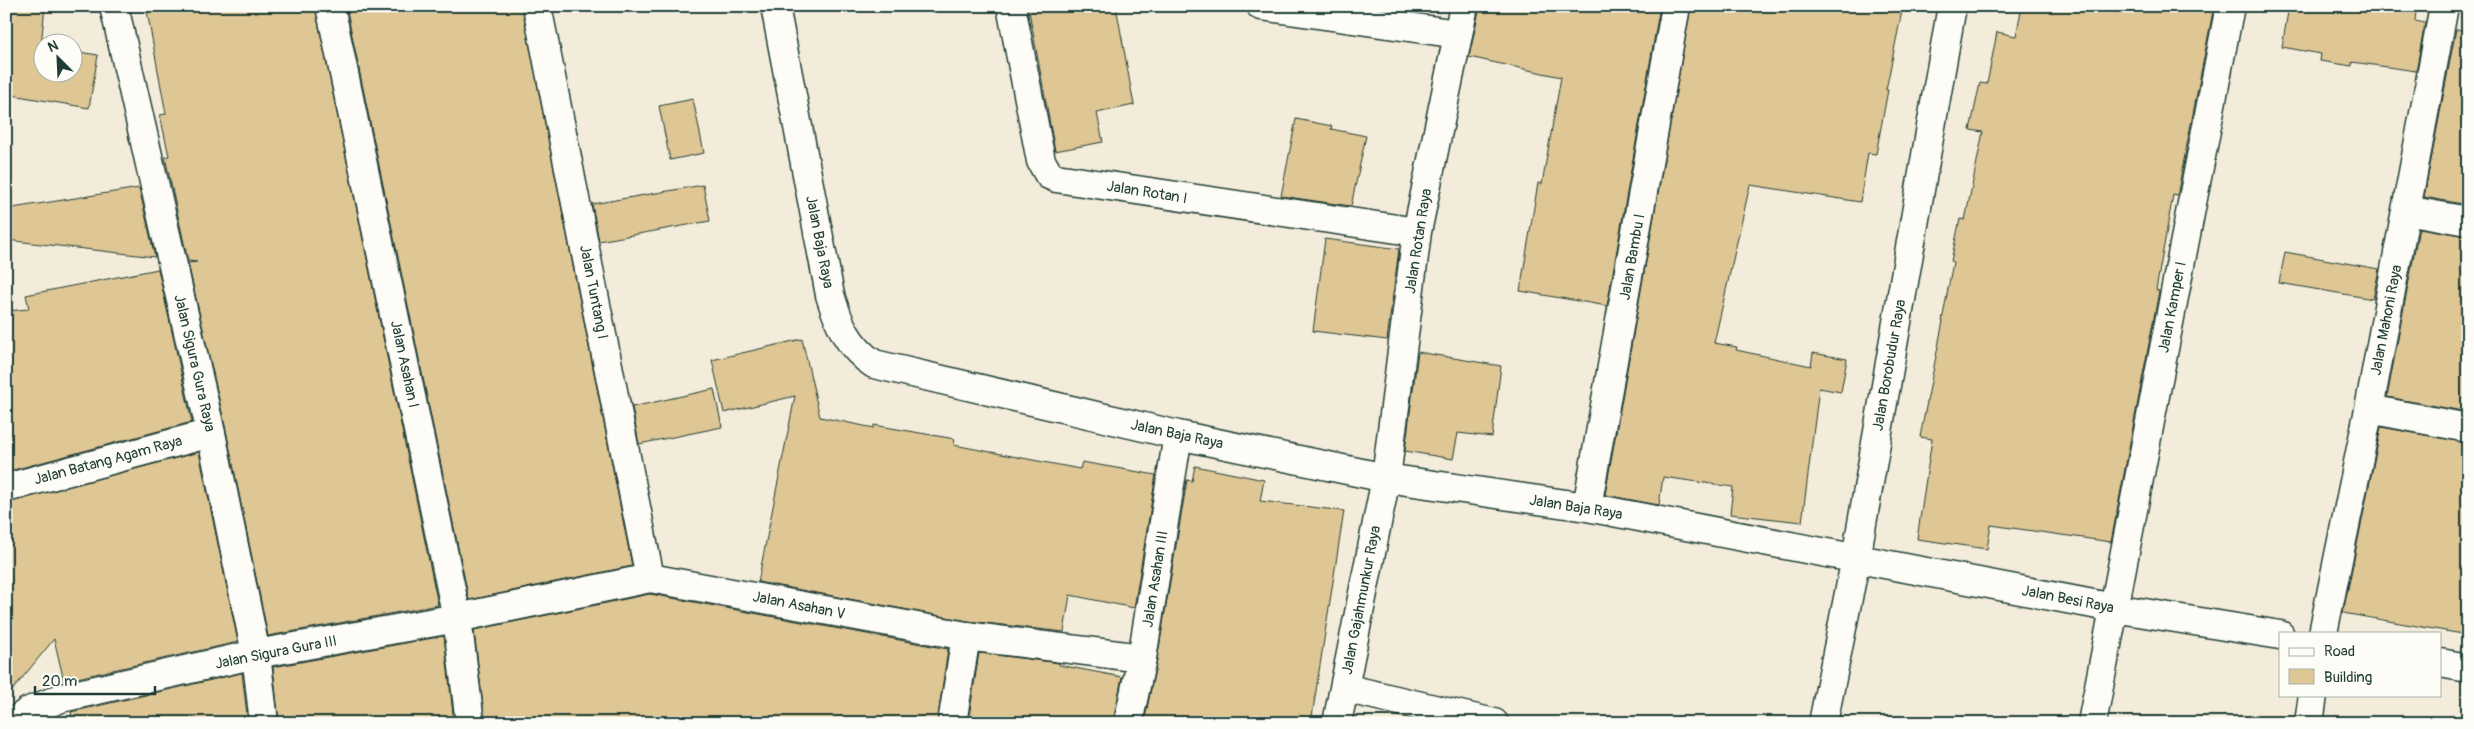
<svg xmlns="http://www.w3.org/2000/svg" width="2474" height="729" font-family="Pangolin,sans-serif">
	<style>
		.building { fill: #dfc695; stroke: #1f3d34 }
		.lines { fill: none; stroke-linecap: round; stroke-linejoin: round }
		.minor-casing { stroke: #1f3d34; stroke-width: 31 }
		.minor { stroke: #fdfcf7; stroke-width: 28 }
		.labels { text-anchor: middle; stroke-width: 4; stroke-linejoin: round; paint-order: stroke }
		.street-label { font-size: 15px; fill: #1f3d34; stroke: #fdfcf7 }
	</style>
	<rect width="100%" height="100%" fill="#f4ecda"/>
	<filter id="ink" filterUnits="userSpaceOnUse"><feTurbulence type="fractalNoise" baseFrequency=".02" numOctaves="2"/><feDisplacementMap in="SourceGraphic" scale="10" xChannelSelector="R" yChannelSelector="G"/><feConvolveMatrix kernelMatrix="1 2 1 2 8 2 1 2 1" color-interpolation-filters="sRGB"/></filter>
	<g filter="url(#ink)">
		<path class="building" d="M6,6H45L41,46H42V72H72V51L98,55L89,108L6,94Z
			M146,6H315L438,605L268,636L226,430L188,263L197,262L188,261L165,157L169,156L160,115L166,114Z
			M346,6H522L632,566L469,600Z
			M1028,6H1116L1134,105L1097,113L1103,142L1055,151Z
			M1480,6H1660L1607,306L1520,291L1538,183L1542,184L1561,77L1469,57Z
			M1691,6H1903L1886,90H1888L1876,154L1868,153L1860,202L1750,185L1714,343L1737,347L1736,350L1811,366L1813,353L1847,359L1841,392L1819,388L1802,522L1730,514L1733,487L1663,477L1659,505L1605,495Z
			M2022,6H2085L2123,14L2124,6H2214L2177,196L2173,195L2156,290L2159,291L2111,542L1991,525L1987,549L1917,539L1932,439L1920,437L1943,321H1942L1953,262L1951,261L1960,219L1965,220L1983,132L1970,130L1980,83L1987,84L1997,32L2016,36Z
			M2289,6H2377L2416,12L2415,21L2425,23L2416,71L2352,62V66L2320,61L2321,54L2282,47Z
			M2456,29L2468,31V205L2424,197Z
			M693,99L704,153L670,160L659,106Z
			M1296,119L1332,126L1331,129L1366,136L1351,206L1281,196Z
			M703,185L710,221L599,241L592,204Z
			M139,188L155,257L6,240V209Z
			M2419,228L2468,236V412L2387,397Z
			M1325,239L1399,249L1387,340L1313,331Z
			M2285,252L2379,269L2373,299L2279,283Z
			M158,269L192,422L6,472V311L29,309L26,295Z
			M802,339L820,417L874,428V425L955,439L954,445L1080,469L1082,462L1156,475L1134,608L1070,595L1064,632L968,621L758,582L795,396L724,413L712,360Z
			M1418,352L1501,366L1492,437L1458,433L1453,459L1405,451Z
			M714,389L722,427L639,444L632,407Z
			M2381,427L2468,443V635L2343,613Z
			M199,452L238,642L64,681L54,639L6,698V503Z
			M1195,466L1264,480L1260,501L1344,511L1311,723H1144L1157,660L1187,480L1192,481Z
			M650,594L948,649L937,723H485L474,630Z
			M444,636L454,723H279L273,667Z
			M979,653L1059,663V665L1122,677L1113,723H968Z
			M242,673L248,723H73L71,712Z"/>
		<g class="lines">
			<defs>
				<path id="minor" d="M114,6L211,433L256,654L264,723
					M330,6L457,618L470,723
					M537,6L650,578
					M775,6L830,295C839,324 848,347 874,364L1178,435L1386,478L1587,507L2114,608L2280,635
					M1011,6L1041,161L1049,175L1056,178L1417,232
					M1261,6L1458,34
					M2406,210L2468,221
					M2369,409L2468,428
					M6,488L211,433
					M1587,507L1676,6
					M2323,633L2369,409L2444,6
					M2440,663L2468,668
					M1344,688L1494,723
					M13,723L29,711L61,698L256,654L457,618L650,578L966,636L1142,658
					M952,723L966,636
					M1128,723L1142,658L1178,435
					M1337,723L1386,478L1417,232L1464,6
					M1823,723L1856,558L1952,6
					M2092,723L2230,6
					M2309,723L2313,695"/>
			</defs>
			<use href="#minor" class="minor-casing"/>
			<use href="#minor" class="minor"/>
		</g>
	</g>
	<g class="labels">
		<g class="street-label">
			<text transform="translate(1147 192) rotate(9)" y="5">Jalan Rotan I</text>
			<text transform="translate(1418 241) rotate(-81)" y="5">Jalan Rotan Raya</text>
			<text transform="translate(820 242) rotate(79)" y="5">Jalan Baja Raya</text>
			<text transform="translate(1632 257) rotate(-80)" y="5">Jalan Bambu I</text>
			<text transform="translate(594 292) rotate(79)" y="5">Jalan Tuntang I</text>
			<text transform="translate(2172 307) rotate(-79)" y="5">Jalan Kamper I</text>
			<text transform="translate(2386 320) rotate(-79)" y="5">Jalan Mahoni Raya</text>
			<text transform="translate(195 363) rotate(77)" y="5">Jalan Sigura Gura Raya</text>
			<text transform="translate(405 364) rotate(78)" y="5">Jalan Asahan I</text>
			<text transform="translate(1889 365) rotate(-80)" y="5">Jalan Borobudur Raya</text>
			<text transform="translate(1177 434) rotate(12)" y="5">Jalan Baja Raya</text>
			<text transform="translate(108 460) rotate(-15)" y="5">Jalan Batang Agam Raya</text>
			<text transform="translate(1576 507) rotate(9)" y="5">Jalan Baja Raya</text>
			<text transform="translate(1155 579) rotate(-81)" y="5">Jalan Asahan III</text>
			<text transform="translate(2068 599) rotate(11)" y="5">Jalan Besi Raya</text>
			<text transform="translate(1361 600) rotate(-79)" y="5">Jalan Gajahmunkur Raya</text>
			<text transform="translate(799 605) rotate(11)" y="5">Jalan Asahan V</text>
			<text transform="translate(276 652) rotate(-11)" y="5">Jalan Sigura Gura III</text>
		</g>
	</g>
	<rect width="2474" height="729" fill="none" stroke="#fdfcf7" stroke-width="25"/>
	<rect x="12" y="12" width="2449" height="704" fill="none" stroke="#1f3d34" stroke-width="2" filter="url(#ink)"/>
	<rect x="2279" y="632" width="162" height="65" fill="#fdfcf7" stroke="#a4b0a9"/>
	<rect x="2289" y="648" width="25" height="8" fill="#fdfcf7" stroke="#a4b0a9"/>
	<text x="2324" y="656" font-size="15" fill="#1f3d34">Road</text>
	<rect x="2289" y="669" width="25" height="15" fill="#dfc695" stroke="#a4b0a9"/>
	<text x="2324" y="682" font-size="15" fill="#1f3d34">Building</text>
	<g transform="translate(58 58) rotate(336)"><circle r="24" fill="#fdfcf7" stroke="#a4b0a9"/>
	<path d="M0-4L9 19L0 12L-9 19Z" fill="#1f3d34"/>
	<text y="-8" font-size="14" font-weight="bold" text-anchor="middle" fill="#1f3d34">N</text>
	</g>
	<path d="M35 686v8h120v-8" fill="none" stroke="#1f3d34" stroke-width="2.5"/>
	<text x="42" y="686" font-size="15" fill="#1f3d34" stroke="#fdfcf7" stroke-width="4" paint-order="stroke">20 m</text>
</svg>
